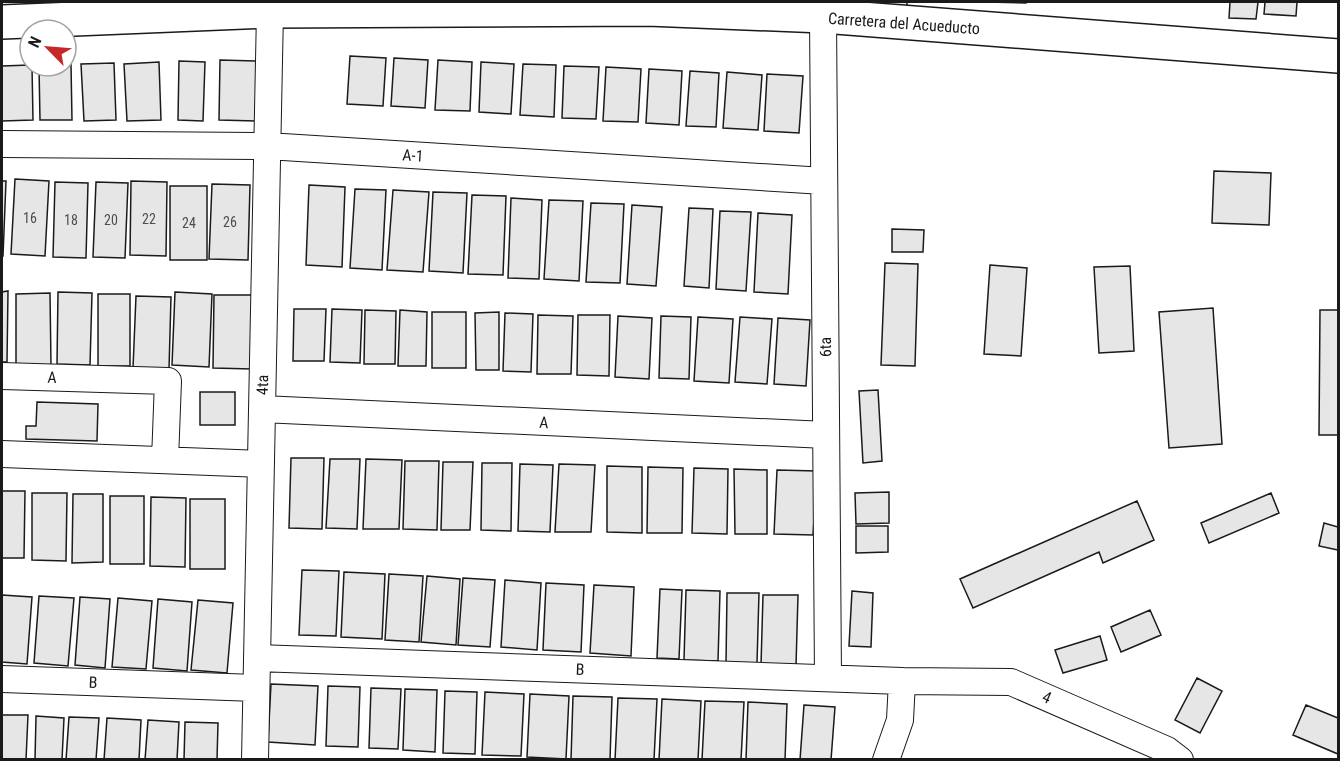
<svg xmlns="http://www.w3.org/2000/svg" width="1340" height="761" font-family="'Roboto Condensed',sans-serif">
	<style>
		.building { fill: #e6e6e6; stroke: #1a1a1a; stroke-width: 1.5 }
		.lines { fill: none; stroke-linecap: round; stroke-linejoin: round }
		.street-casing { stroke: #1a1a1a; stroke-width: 28 }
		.secondary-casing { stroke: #1a1a1a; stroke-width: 36 }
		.street { stroke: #fff; stroke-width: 26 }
		.secondary { stroke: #fff; stroke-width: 33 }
		.labels { text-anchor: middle; stroke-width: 4.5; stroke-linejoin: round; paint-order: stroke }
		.number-label { font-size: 14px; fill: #4d4d4d }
		.street-label { font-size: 16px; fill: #1a1a1a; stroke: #fff }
	</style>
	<rect width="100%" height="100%" fill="#fff"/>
	<path class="building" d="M874,2H907V12L874,11Z
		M987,2H1026V3Z
		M1230,2H1258L1256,19L1229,18Z
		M1265,2H1297L1296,16L1264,14Z
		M350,56L386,58L383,106L347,104Z
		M394,58L428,60L425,108L391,106Z
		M220,60L257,61L256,121L219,120Z
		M438,60L472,62L470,111L435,110Z
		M179,61L205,62L203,121L178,120Z
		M159,62L161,120L127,121L124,64Z
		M481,62L514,64L511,114L479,112Z
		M114,63L116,120L84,121L81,64Z
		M66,64H71L72,120H40L39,66H66Z
		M523,64L556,65L554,117L520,115Z
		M30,65L32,66L33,120L2,121V66Z
		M564,66L599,67L596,119L562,118Z
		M606,67L641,69L638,122L603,121Z
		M649,69L682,71L679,125L646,123Z
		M690,71L719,73L716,127L686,126Z
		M727,72L762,75L758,130L723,128Z
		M767,74L803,76L799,133L764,131Z
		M1214,171L1271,173L1269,225L1212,223Z
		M15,179L49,181L45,256L11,254Z
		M2,181H6L3,256H2Z
		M131,181L167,182L166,256L130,255Z
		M55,182L88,183L86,258L53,257Z
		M96,182L128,183L125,258L93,257Z
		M212,184L250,185L248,260L209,259Z
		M309,185L345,187L342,267L306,265Z
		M170,186H207V260H170Z
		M355,189L386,190L382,270L350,268Z
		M393,190L429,192L423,272L387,270Z
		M433,192L467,193L463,273L429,271Z
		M472,195L506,196L503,275L468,274Z
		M511,198L542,200L539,279L508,278Z
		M549,200L583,201L579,281L544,279Z
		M591,203L624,204L620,283L586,282Z
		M632,205L662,207L656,286L627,284Z
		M689,208L713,209L709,288L684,286Z
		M720,211L751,212L746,291L716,289Z
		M758,213L792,215L788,294L754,292Z
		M892,229L924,230L923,252H892Z
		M885,263L918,264L915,366L881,365Z
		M990,265L1027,268L1021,356L984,354Z
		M1130,266L1134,351L1099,353L1094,267Z
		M8,291L7,362H2V292Z
		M58,292L92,293L90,365L57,364Z
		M175,292L212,294L209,367L172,365Z
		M50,293L51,365H16V294Z
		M98,294H130V366H98Z
		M214,295H254L252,369L213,368Z
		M136,296L171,297L169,369L133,368Z
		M1213,308L1222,444L1169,448L1159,312Z
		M294,309H326L324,361H293Z
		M332,309L362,310L360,363L330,362Z
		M365,310L396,311L395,364H364Z
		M400,310L427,312L426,366H398Z
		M1320,310H1338V435H1319Z
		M432,312H466V368H432Z
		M499,312V370H476L475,313Z
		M505,313L533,314L531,372L503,371Z
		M538,315L573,316L571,374H537Z
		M578,315H610L609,376L577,375Z
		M618,316L652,318L649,379L615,377Z
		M661,316L691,317L689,379L659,378Z
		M698,317L733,319L729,383L694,381Z
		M740,317L772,319L767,384L735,382Z
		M778,318L810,320L806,386L774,384Z
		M878,390L882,461L863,463L859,391Z
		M200,392H235V425H200Z
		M37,402L98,404L97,441L26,439V426H36Z
		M291,458H324L322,529L289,528Z
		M330,459H360L357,529L326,528Z
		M366,459L402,460L399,529H363Z
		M405,461H439L437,530L403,529Z
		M443,462H473L470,530H441Z
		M482,463H512L511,531L481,530Z
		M520,464L553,465L550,532L518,531Z
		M559,464L595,465L591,532H555Z
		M607,466L642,467V533L607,532Z
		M648,467L683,468L682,533H647Z
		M694,468L728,469L727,534L692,533Z
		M734,469L767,470V534H735Z
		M777,470L817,471L813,535L774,534Z
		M2,491H25L24,558H2Z
		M889,492V523L856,524L855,493Z
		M32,493H67L66,561L32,560Z
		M1271,493L1279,513L1209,543L1201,523Z
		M73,494H103V562L72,563Z
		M110,496H144V564H110Z
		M151,497L186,498L185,567L150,566Z
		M190,499H225V569H190Z
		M1137,501L1154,540L1103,563L1099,552L973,608L960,579Z
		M1324,523L1338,527V550L1319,546Z
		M856,526H888V552L856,553Z
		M302,570L339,571L336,636L299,635Z
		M344,572L385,574L382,639L341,637Z
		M389,574L423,576L419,642L385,640Z
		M427,576L460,579L456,645L421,642Z
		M463,578L495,580L490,647L458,645Z
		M505,580L541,583L537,650L501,647Z
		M546,583L584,585L581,652L543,650Z
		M594,585L634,587L631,656L590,653Z
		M660,589L682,590L679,659L657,658Z
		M686,590L720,591L718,661L684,660Z
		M852,591L873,593L871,647L849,646Z
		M727,593H759L757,663H726Z
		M2,595L32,597L27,664L2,662Z
		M763,595H798L796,666L761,665Z
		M39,596L74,598L68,666L34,663Z
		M80,597L110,599L105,668L75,665Z
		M118,598L152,601L146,669L112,667Z
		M158,599L192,602L187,671L153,668Z
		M198,600L233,603L227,673L191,670Z
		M1150,610L1161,635L1121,652L1111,627Z
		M1100,636L1107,660L1063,673L1055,650Z
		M1197,678L1222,691L1200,733L1175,720Z
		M271,684L318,686L315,745L268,742Z
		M328,686L360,687L358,747L326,746Z
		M371,688L401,689L398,749L369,748Z
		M405,689L437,690L435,752L403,750Z
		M445,691L477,692L475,754L443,753Z
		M485,692L524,694L521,756L482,755Z
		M530,694L569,696L566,759L527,757Z
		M573,696L612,697L610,760H571Z
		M618,698L657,699L654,760H615Z
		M662,699L701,701L698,760H659Z
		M705,701L744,702L741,760H702Z
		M748,702L787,704L785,760H746Z
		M804,705L835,707L831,760H800Z
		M1306,705L1338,718V754L1293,735Z
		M2,715H28L26,760H2Z
		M36,716L64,718L62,760H35Z
		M69,717L99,718L96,760H66Z
		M107,718L141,720L139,760H104Z
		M148,720L179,722L177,760H145Z
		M185,722L218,723L217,760H184Z"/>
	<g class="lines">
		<defs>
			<path id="street" d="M823,16L828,678
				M2,144L267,146L824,181
				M2,376L168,381L165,460
				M262,409L826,435
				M2,454L261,464
				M257,658L902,681L1011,682L1167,750L1180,760
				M2,679L256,688
				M255,760L270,11
				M886,760L900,720L902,681"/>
			<path id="secondary" d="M2,22L270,11L648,9L823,16L1338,56"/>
		</defs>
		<use href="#street" class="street-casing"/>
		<use href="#secondary" class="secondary-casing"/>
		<use href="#street" class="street"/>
		<use href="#secondary" class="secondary"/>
	</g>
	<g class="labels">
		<g class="number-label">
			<text x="30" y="223">16</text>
			<text x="149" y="224">22</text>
			<text x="71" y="225">18</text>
			<text x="111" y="225">20</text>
			<text x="230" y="227">26</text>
			<text x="189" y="228">24</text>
		</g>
		<g class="street-label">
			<text transform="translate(904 23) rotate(4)" y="6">Carretera del Acueducto</text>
			<text transform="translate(413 155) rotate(4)" y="6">A-1</text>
			<text transform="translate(825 347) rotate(-91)" y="6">6ta</text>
			<text transform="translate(52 377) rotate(2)" y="6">A</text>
			<text transform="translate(262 385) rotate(-89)" y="6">4ta</text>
			<text transform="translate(544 422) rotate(3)" y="6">A</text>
			<text transform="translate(580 669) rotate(2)" y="6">B</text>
			<text transform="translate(93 682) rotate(2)" y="6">B</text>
			<text transform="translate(1047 697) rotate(24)" y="6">4</text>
		</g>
	</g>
	<rect width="1340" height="761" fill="none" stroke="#1a1a1a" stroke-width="6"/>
	<g transform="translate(48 48) rotate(295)"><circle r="28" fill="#ffffff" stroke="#a3a3a3" stroke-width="1.5"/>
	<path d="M0-4.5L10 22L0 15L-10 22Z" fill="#c62828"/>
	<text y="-9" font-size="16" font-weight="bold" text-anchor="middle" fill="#1a1a1a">N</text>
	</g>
</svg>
